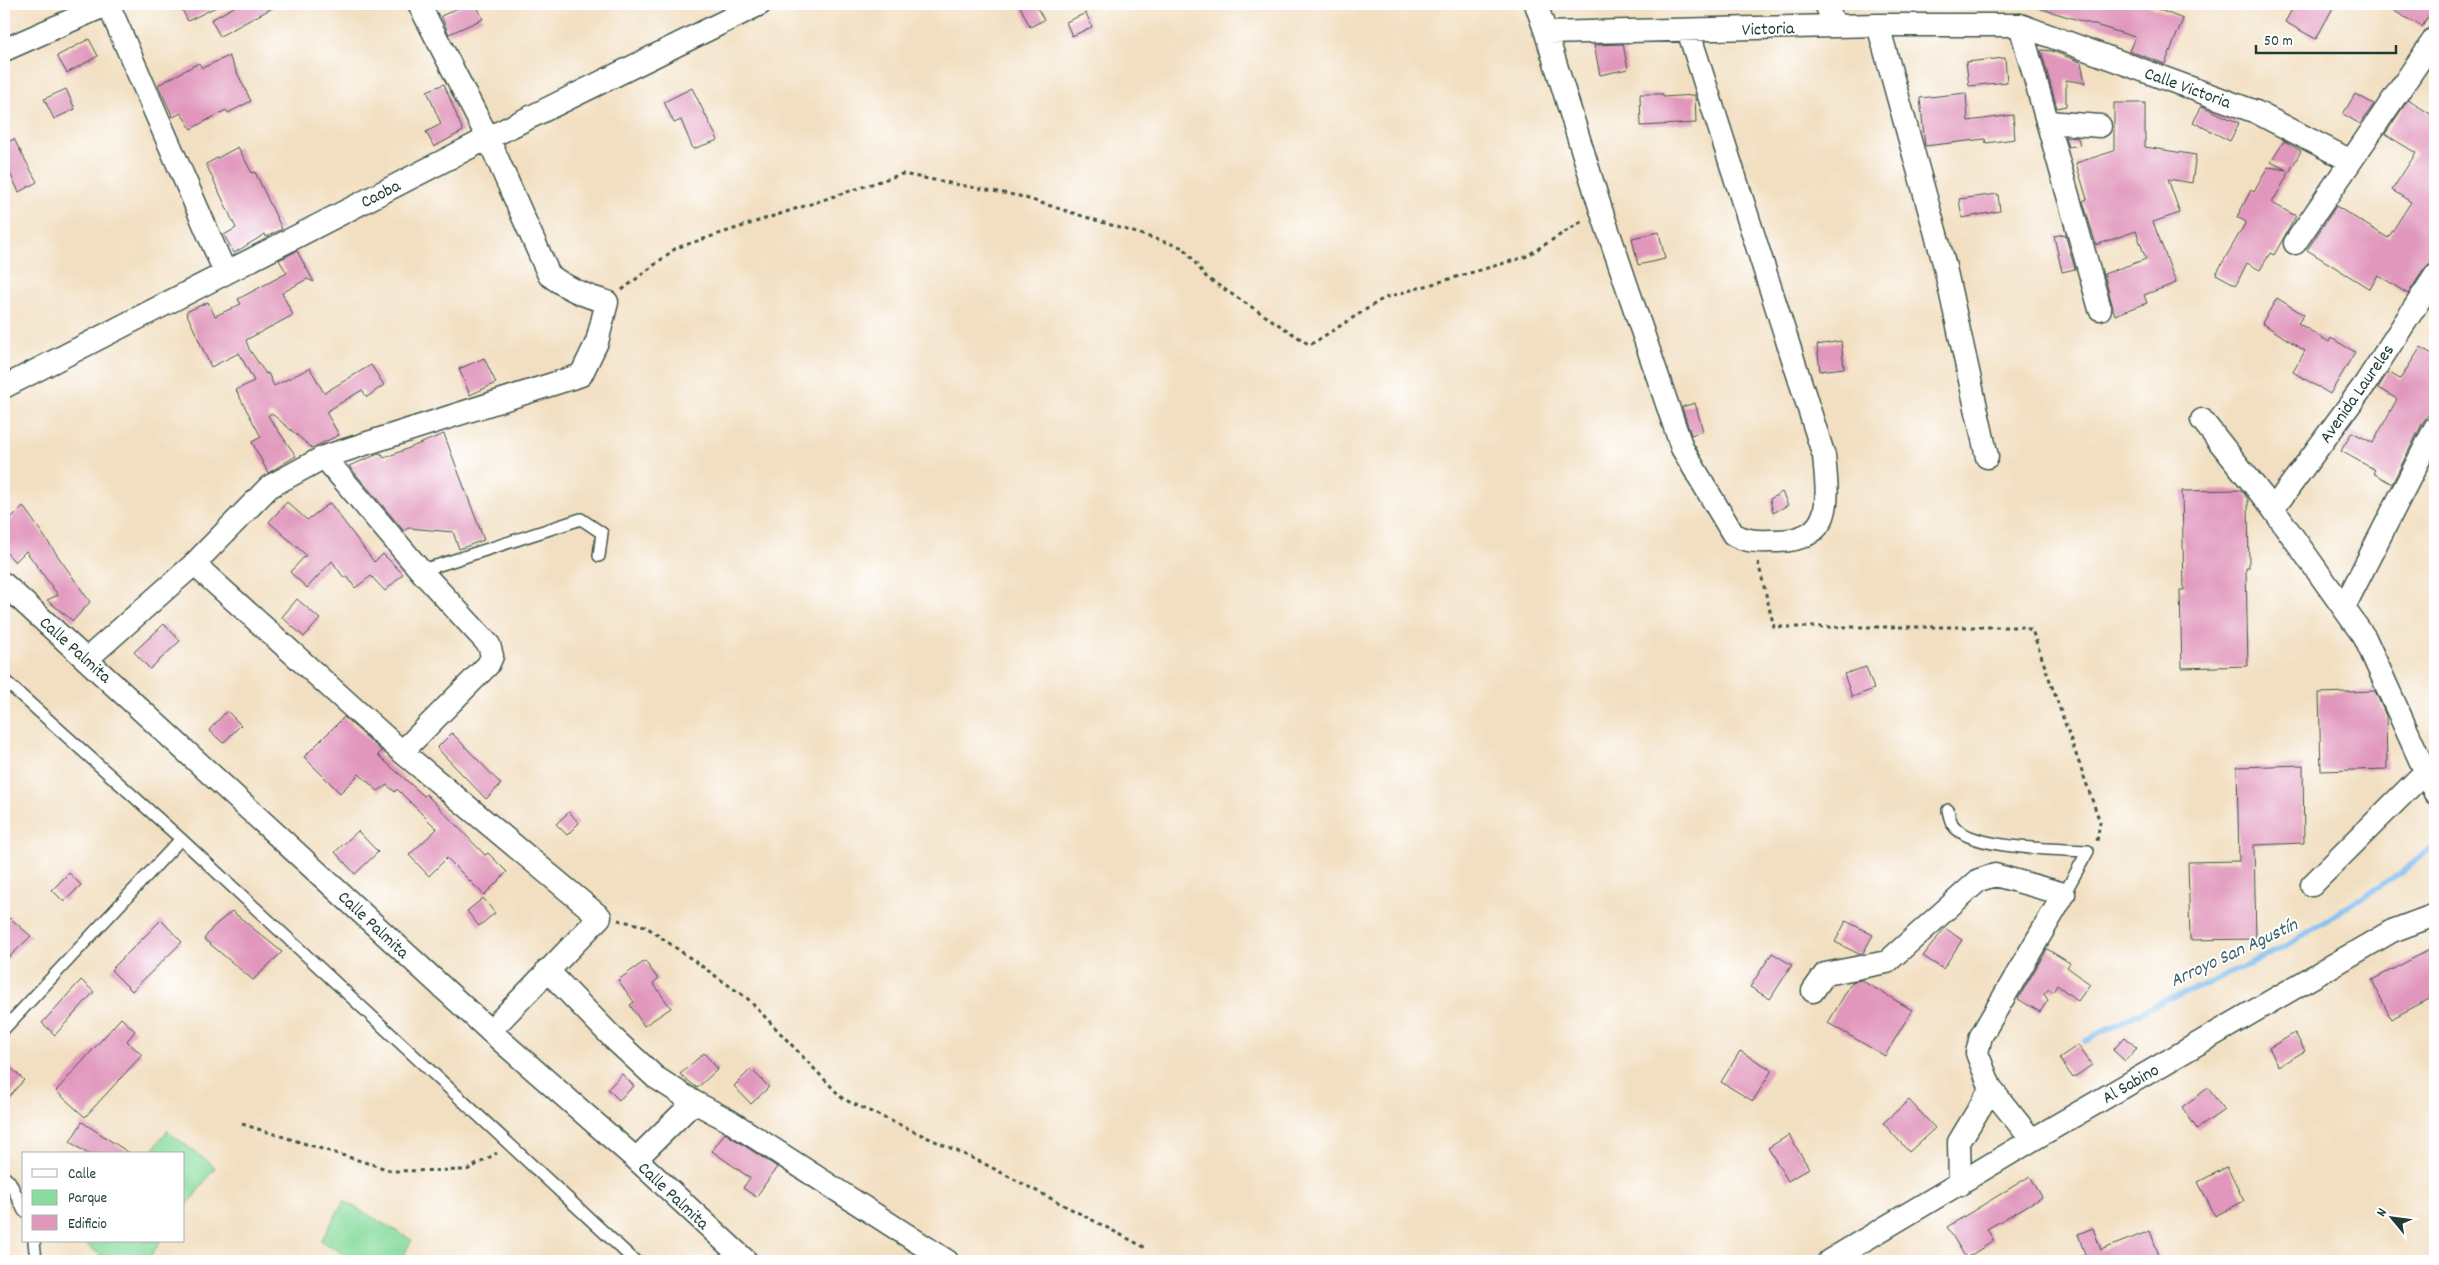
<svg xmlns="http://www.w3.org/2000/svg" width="2439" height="1265" font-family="Dekko,sans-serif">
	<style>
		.green { fill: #89dc9e; stroke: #548c69 }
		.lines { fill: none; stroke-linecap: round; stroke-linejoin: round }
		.stream { stroke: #7abbef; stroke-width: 5.5 }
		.building { fill: #e196bc }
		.service-casing { stroke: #3f5549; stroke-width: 14 }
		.minor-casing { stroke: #3f5549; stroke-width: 25 }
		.path { stroke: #3f5549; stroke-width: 3; stroke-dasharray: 4 4; stroke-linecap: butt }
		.service { stroke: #fff; stroke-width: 11 }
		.minor { stroke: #fff; stroke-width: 22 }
		.labels { text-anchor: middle; stroke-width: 4; stroke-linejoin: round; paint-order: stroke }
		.street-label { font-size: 18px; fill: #1f3d34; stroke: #fff }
		.water-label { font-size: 19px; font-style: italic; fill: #3a636c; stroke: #fff }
	</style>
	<rect width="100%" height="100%" fill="#fff"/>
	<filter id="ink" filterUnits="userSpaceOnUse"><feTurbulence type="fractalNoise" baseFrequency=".02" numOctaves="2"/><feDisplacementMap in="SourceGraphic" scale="10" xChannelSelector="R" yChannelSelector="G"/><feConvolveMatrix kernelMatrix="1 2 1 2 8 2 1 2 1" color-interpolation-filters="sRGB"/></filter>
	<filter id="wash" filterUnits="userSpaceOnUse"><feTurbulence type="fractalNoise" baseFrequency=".0096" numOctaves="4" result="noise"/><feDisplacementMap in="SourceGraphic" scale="20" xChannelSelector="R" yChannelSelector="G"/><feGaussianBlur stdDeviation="1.12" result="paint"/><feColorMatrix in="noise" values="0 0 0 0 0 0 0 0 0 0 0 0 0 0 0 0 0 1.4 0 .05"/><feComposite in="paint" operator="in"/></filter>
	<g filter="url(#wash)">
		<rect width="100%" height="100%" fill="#f2dfc1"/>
		<path class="green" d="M167,1131L215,1167L184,1210V1154H150Z
			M344,1201L412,1240L400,1261H357L321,1241Z
			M86,1241H161L147,1261H109L84,1243Z"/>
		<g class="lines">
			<path class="stream" d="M2085,1041L2165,1000L2203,986L2288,945L2405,870L2435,844"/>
		</g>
		<g id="blocks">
			<path class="building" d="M179,4H222L188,21Z
				M239,4H280L220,36L211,20Z
				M467,4H476L483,19L449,34L441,16Z
				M1019,4H1035L1044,20L1030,27Z
				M2035,4H2144L2183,19L2165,64L2129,51L2135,37L2035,7Z
				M2295,4H2335L2316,39L2285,22Z
				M2382,4H2435L2422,27Z
				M1086,13L1092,27L1072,36L1066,22Z
				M89,39L98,56L67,73L57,56Z
				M1623,44L1628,69L1600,75L1594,45Z
				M2041,50L2052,51L2081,62L2085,83L2066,80V106L2057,108Z
				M229,56L251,101L228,113L226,110L191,129L181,113L173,117L158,85L199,63L202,68Z
				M2005,58L2007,82L1969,86L1966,62Z
				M444,84L463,131L434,147L426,132L441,124L427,91Z
				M692,88L718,140L693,149L681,120L674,123L664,102Z
				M66,89L75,109L54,119L44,99Z
				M1966,93L1968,121L2013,115L2015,139L1986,143L1985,139L1925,146L1920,98Z
				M1640,94H1663V97L1695,95L1696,123L1641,126Z
				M2355,94L2374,104L2360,124L2343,114Z
				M2408,100L2435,117V259L2424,269L2408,294L2378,275L2370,289L2307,250L2336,206L2388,238L2411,202L2392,190L2416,153L2385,134Z
				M2114,103H2145V147L2196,155L2192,183L2168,179L2180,213L2153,222L2176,283L2144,295L2147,303L2115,315L2104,274L2146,259L2136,231L2096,245L2083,201L2087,199L2076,163L2114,151Z
				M2202,106L2239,123L2230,141L2193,122Z
				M2065,137L2078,138L2080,145L2068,147Z
				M14,139L37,182L19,192L4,161V144Z
				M2284,141L2301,151L2272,203L2296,216L2274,255L2270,253L2260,270L2247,263L2236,285L2216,274L2246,222L2237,217L2251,190L2254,192L2268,167L2287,170L2271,162Z
				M238,147L252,173L255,172L282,229L266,237L265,234L234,253L224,235L236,228L206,164Z
				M1998,194L2000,211L1962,218L1959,199Z
				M1659,232L1665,259L1638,265L1632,238Z
				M2065,234L2075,269L2062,272L2054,236Z
				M297,251L314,282L307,279L282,293L293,315L246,340L249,349L266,374L268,373L274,386L310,368L324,393L371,365L384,385L367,397L362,390L326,412L339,435L312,448L271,413L268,416L296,456L268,473L252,442L261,437L236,390L254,381L239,353L211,367L186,312L208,302L215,316L241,304L238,299L287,273L279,260Z
				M2277,298L2304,315L2298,323L2329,342L2331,338L2355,352L2330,394L2293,372L2305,351L2262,323Z
				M1841,341L1844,368L1820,371L1817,345Z
				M2421,347L2435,356V404L2423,422L2392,484L2373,473L2375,470L2341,451L2352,432L2373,443L2397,399L2378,388L2388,372L2400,379Z
				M484,358L496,383L470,395L459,369Z
				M1695,403L1703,431L1691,435L1682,407Z
				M444,434L484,540L459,549L453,532L408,528L404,531L349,466L381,453L384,458Z
				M2241,490L2248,499L2249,568H2246L2248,666L2182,668L2180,590H2184L2182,491Z
				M1782,492L1788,505L1773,513L1770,499Z
				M287,502L307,520L330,503L374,562L383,554L403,574L385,591L371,576L355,588L347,576L344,578L332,561L307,588L290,572L306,555L269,522Z
				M23,506L90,602L73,621L47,600L58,595L26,551L15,562L4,550V525Z
				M297,599L320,619L304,637L282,617Z
				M164,624L180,641L150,669L134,652Z
				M1866,667L1874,689L1852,697L1844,674Z
				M2375,691L2386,716L2387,769L2321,771L2319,693Z
				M227,711L241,725L223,743L209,730Z
				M344,717L382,751L378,755L424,796L426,794L485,855L488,853L507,872L484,895L447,858L429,876L409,855L437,829L397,789L395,792L387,785L378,791L359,774L340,793L304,757Z
				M452,733L501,784L486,799L437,748Z
				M2303,765L2304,843L2254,845L2256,939L2190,940L2188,862L2239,861L2237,767Z
				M569,812L579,823L567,835L556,824Z
				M358,831L378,852L355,874L335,852Z
				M69,873L81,885L64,902L52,890Z
				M483,898L495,913L479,926L467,911Z
				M232,911L282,952L253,980L204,939L213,927Z
				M10,918L31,936L4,962V925Z
				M161,920L182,942L132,991L111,970Z
				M1846,921L1873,935L1863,953L1859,954L1835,942Z
				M1945,928L1962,940L1943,969L1923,956Z
				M2435,947V996L2391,1019L2372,980Z
				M2047,949L2070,963L2067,967L2090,984L2078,1001L2057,985L2053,992L2049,989L2044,994L2048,1000L2040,1012L2018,999Z
				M1772,953L1792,965L1770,999L1750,987Z
				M645,961L658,979L653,983L671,1008L644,1026L630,1005L634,1002L618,980Z
				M81,980L94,992L55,1035L42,1023Z
				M1861,980L1912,1010L1885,1056L1828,1023L1852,982Z
				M121,1018L135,1031L127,1041L142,1055L85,1117L56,1091Z
				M2295,1033L2305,1051L2279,1066L2269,1048Z
				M2125,1037L2137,1048L2125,1061L2113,1050Z
				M2078,1045L2092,1065L2073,1078L2059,1058Z
				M1740,1051L1772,1070L1753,1101L1721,1082Z
				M704,1053L718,1069L697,1088L680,1074Z
				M4,1061L24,1080L4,1102Z
				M751,1069L769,1087L751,1104L734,1086Z
				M622,1074L634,1086L619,1100L608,1089Z
				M2208,1088L2224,1110L2197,1129L2182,1107Z
				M1909,1100L1935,1128L1909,1152L1883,1123Z
				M82,1122L131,1154H88L70,1142Z
				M725,1133L777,1167L756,1197L743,1188L750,1178L712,1151Z
				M1789,1135L1809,1168L1788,1181L1768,1148Z
				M2227,1167L2244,1201L2215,1216L2198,1182Z
				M2030,1176L2042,1197L1987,1229L1994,1241L1966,1258L1947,1227Z
				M2093,1228L2101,1250L2150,1231L2161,1261H2075V1259L2085,1255L2078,1234Z"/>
		</g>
	</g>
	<g filter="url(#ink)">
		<use href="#blocks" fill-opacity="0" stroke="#3f5549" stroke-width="1"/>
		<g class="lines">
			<defs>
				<path id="service" d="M420,570L439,565L581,519L602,533L599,556
					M4,680L181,839L635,1261
					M1948,810C1949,814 1950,821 1953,825C1970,850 2059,849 2088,851L2064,894
					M4,1029L181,839
					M4,1177L10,1182L24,1211
					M34,1241L36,1261"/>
				<path id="minor" d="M108,4L225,272
					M1536,4L1546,33L1878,25H2020L2256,112L2351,161
					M1826,4L1835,26
					M1878,25L1944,263L1987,457
					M2020,25L2100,309
					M1546,33L1601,210L1682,448L1733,534C1748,543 1761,541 1778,541C1835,539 1828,499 1824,456L1688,30
					M4,50L108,4
					M2047,122L2100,126
					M2295,243L2435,38
					M4,387L488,138L760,4
					M2202,420L2273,509L2365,638L2435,793
					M324,457L420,570L489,645L492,656L488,665L402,752
					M2273,509L2365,384L2435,276
					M194,564L402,752L600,917L490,1031
					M4,584L490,1031L636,1159L746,1261
					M2344,607L2435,428
					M87,659L194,564L269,487L324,457L581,375L597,342L607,302C585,296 568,289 549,275L488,138L419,4
					M2312,885L2426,771
					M547,970L614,1039L655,1077L694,1102
					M1813,991L1825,974L1887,962L1979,880L1995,875L2064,894L1981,1036L1977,1053L1991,1089L2032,1140
					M636,1159L694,1102L728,1120L947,1261
					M1960,1185L1959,1142L1991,1089
					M1829,1261L2032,1140L2392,931L2435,915"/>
			</defs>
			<use href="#service" class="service-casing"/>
			<use href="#minor" class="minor-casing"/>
			<path class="path" d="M622,290L676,248L902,174L1019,196L1184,248L1207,278L1310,345L1384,298L1525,257L1584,220
				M1758,562L1774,627H2022L2032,630L2100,822L2097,841
				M618,920L645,926L748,999L843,1099L981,1162L1146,1248
				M242,1124L393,1171L467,1170L497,1153"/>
			<use href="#service" class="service"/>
			<use href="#minor" class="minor"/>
		</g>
	</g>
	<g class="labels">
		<g class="street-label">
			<text transform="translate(1768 28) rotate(-2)" y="6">Victoria</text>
			<text transform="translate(2188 87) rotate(20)" y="6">Calle Victoria</text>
			<text transform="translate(380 193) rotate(-27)" y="6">Caoba</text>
			<text transform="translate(2356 393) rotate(-55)" y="6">Avenida Laureles</text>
			<text transform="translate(76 649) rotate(42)" y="6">Calle Palmita</text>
			<text transform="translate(374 924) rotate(43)" y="6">Calle Palmita</text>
			<text transform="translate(2130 1083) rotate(-30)" y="6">Al Sabino</text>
			<text transform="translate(674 1195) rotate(43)" y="6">Calle Palmita</text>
		</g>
		<g class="water-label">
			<text transform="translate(2233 951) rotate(-25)" y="7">Arroyo San Agustín</text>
		</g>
	</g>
	<rect width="2439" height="1265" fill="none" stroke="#fff" stroke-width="20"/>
	<rect x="22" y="1152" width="162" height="90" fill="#ffffff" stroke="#a5b1ae"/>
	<rect x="32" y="1169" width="25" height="8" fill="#ffffff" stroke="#a5b1ae"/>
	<text x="68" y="1178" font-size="15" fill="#1f3d34">Calle</text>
	<rect x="32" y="1190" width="25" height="15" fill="#89dc9e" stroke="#a5b1ae"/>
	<text x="68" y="1202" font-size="15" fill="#1f3d34">Parque</text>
	<rect x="32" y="1215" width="25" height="15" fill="#e196bc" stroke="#a5b1ae"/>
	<text x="68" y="1228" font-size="15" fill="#1f3d34">Edificio</text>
	<g transform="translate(2392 1218) rotate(299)" stroke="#ffffff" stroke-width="4" paint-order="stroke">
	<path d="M0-4L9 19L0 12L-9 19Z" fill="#1f3d34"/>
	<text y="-8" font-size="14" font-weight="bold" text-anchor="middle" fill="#1f3d34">N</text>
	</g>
	<path d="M2256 45v8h140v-8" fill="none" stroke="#1f3d34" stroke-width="2.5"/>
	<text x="2264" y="45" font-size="15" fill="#1f3d34" stroke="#ffffff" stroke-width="4" paint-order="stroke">50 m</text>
</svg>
